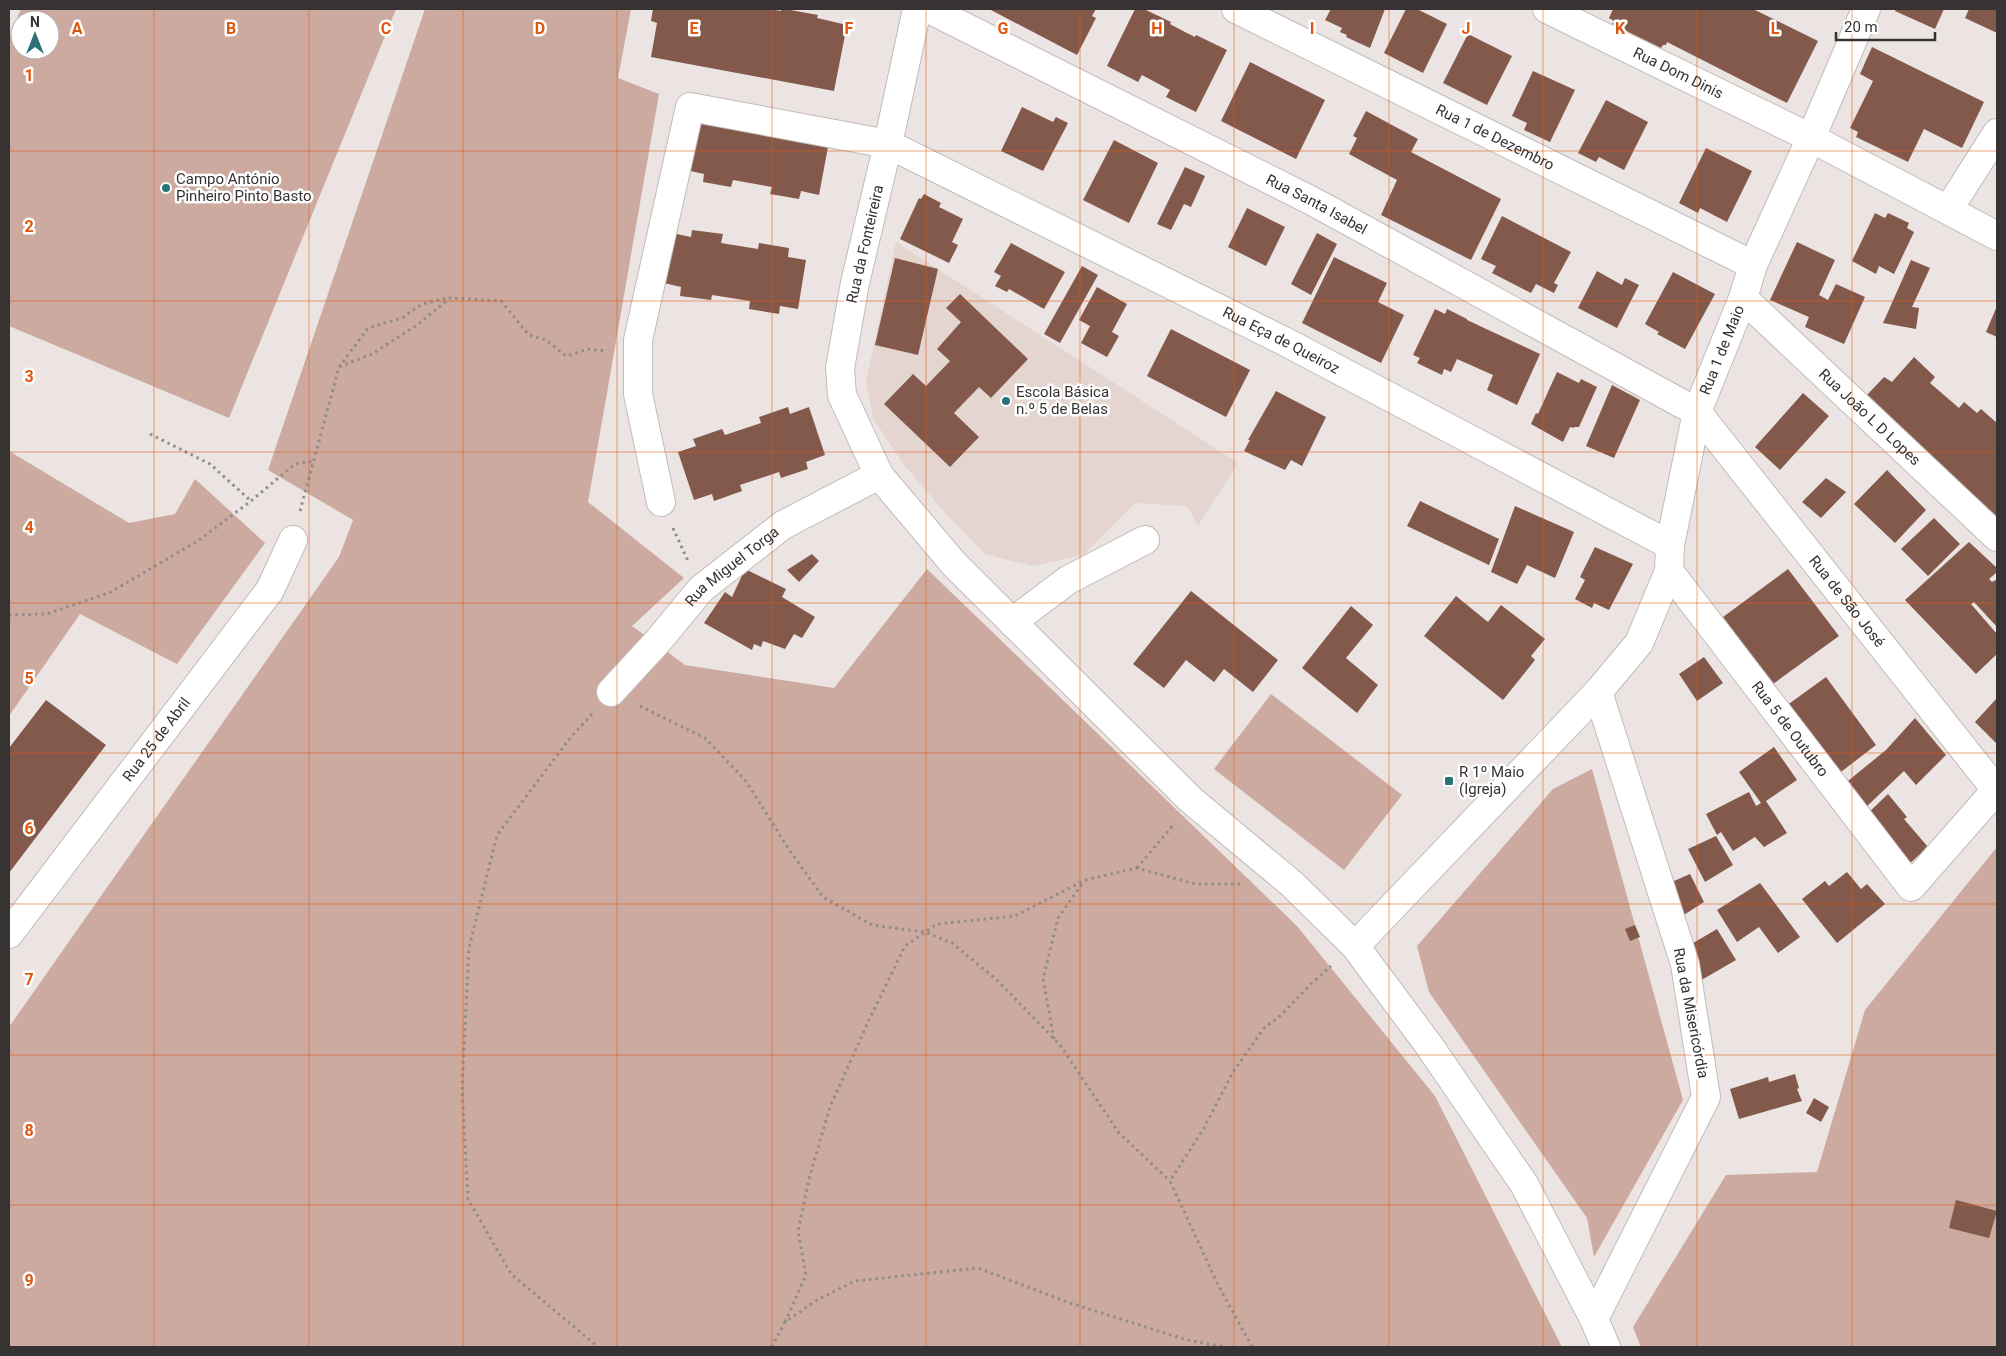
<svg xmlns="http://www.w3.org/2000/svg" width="2006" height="1356" font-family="Roboto,sans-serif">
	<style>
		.built { fill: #e4d5d0 }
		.green { fill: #ccaa9f; fill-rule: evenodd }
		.building { fill: #83594b }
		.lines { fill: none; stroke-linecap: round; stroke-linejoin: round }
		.minor-casing { stroke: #c1bbb9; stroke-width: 30 }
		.path { stroke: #918c8a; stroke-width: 3; stroke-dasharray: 2.5 4; stroke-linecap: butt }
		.minor { stroke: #fff; stroke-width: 28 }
		.grid { fill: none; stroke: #df570e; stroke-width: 1; stroke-opacity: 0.55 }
		.poi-dot { fill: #29727a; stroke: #fff; stroke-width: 2 }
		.labels { text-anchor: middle; stroke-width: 5; stroke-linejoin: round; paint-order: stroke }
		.street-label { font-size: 15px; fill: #363332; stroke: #fff }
		.poi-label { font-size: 15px; fill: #363332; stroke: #fff; text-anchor: start }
		.grid-label { font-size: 16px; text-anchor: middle; font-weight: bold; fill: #df570e; stroke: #fff; stroke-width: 5; stroke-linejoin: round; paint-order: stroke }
	</style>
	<rect width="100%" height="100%" fill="#ebe4e2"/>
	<path class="built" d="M896,242L1238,463L1198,526L1187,506L1135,503L1083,555L1033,566L985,554L946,514L905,466L874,420L866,382Z"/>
	<path class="green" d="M21,9H396L229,418L9,326V38ZM20,20H50V50H20Z
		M425,9H631L618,78L659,94L588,502L684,578L632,626L685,665L834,688L927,569L1297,926L1435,1096L1562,1347H9V1027L339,557L353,520L268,470Z
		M9,451L129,523L175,514L195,479L265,543L177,664L80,614L9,716Z
		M1271,694L1402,795L1344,870L1214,769Z
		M1592,769L1683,1100L1594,1257L1587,1218L1429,992L1417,946L1553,789Z
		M1997,847V1347H1641L1633,1327L1726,1175L1817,1172L1865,1010Z"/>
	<path class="building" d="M653,9H768L781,11V9H785L818,15L817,18L847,25L834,91L651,57L657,23L651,21Z
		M989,9H1096L1092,16L1096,18L1077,55Z
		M1135,9H1144L1171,22L1170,24L1183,31L1195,37L1196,35L1227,50L1196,112L1166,97L1170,90L1142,75L1138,82L1107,66Z
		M1331,9H1385L1370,48L1346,37L1347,35L1340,32L1342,28L1325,20Z
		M1406,9H1417L1447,24L1423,73L1384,53Z
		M1613,9H1753L1818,41L1787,103L1667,42L1666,45H1663L1661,48L1612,24L1614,21L1609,18Z
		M1896,9H1944L1935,29L1895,11Z
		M1969,9H1997V33L1965,18Z
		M1468,34L1512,56L1487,105L1443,83Z
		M1872,47L1984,102L1962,148L1924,129L1908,162L1856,137L1858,132L1850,128L1873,81L1860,74Z
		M1250,62L1325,100L1296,159L1221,121Z
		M1533,71L1575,90L1550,142L1524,130L1527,123L1512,116Z
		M1606,100L1648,122L1624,170L1599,157L1596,162L1578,153Z
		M1022,107L1053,122L1056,117L1068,123L1043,171L1001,151Z
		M1366,111L1418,139L1411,152L1501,199L1471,260L1381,215L1397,180L1349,154L1357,138L1353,136Z
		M695,120L828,147L819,195L801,191L799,199L770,194L772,187L733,180L731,187L703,182L704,174L686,170Z
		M1114,140L1158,163L1129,223L1083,200Z
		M1706,148L1752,171L1727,222L1700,208L1698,213L1679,203Z
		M1185,167L1205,176L1191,207L1184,204L1171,230L1157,224Z
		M924,194L941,203L939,207L963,219L952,242L958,245L949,263L900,239L919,198L921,199Z
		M1247,208L1285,227L1266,266L1228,247Z
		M1875,213L1885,218L1888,213L1909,223L1907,228L1914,232L1894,274L1879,266L1876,274L1852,261Z
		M1502,216L1571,252L1554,283L1558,285L1554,293L1536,284L1531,293L1492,273L1496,266L1481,259Z
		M692,230L723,234L721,243L758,249L759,243L789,248L788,257L806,260L798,309L780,306L779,314L749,309L750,301L712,295L711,300L680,296L681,287L664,283L672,233L691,237Z
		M1317,233L1337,244L1311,295L1291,284Z
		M1797,242L1835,260L1819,295L1828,300L1836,284L1865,297L1844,344L1805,327L1809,317L1770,300Z
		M1011,243L1065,272L1044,309L1009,289L1007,292L995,286L1001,276L994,272Z
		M1334,257L1387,283L1378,302L1404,315L1381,363L1302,323Z
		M895,258L938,269L918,355L875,345Z
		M1911,260L1930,268L1912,307L1919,308L1916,329L1883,323Z
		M1082,266L1098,275L1060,343L1044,334Z
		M1597,271L1622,285L1625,278L1639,285L1617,328L1578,308Z
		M1673,272L1715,294L1685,349L1657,334L1659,332L1645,324Z
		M1097,287L1127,304L1112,332L1119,336L1107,357L1081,343L1090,326L1079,320Z
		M960,294L1028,359L991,398L979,387L954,413L979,437L950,467L884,404L913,374L926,386L950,361L937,349L961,322L946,308Z
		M1997,306V337L1986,332Z
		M1435,309L1445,314L1447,309L1467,319V320L1540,354L1517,405L1487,390L1493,375L1457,359L1451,372L1444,369L1442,375L1417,363L1420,358L1413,355Z
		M1171,329L1250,370L1226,417L1147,376Z
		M1914,357L1935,377L1930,383L1959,408L1964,402L1977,413L1981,409L1997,423V518L1867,395L1884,377L1892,382Z
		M1557,372L1579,383L1581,379L1597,387L1579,427H1574V428L1570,427L1563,442L1531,424L1536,413L1538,414Z
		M1612,385L1640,400L1614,458L1586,446Z
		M1276,391L1326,417L1302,466L1291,460L1285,470L1244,451L1250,440H1248Z
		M1803,393L1829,416L1780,470L1755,447Z
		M788,407L790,414L809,407L825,455L806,462L808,469L781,478L779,472L740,485L742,491L714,501L712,494L694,500L678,452L696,446L693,439L722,429L725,435L761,423L759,417Z
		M1887,470L1926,510L1895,543L1854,504Z
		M1826,478L1846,492L1821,518L1802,502Z
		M1420,501L1499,539L1489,565L1407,526Z
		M1515,506L1574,532L1555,578L1527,565L1517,584L1491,572Z
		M1934,518L1960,544L1928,576L1901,549Z
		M1969,542L1997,568V572L1989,579L1992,582L1995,580L1997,582V627L1974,602L1971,604L1997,634V654L1976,674L1905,600Z
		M1595,547L1633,564L1609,610L1594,603L1592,608L1575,599L1585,580L1580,577Z
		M812,554L819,561L799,582L787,570Z
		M745,569L786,589L782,597L815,617L802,638L794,634L785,649L763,641L761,647L754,644L752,650L704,623L725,592L732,597Z
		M1788,569L1839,636L1773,684L1723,617Z
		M1191,591L1278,660L1253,692L1224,669L1214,682L1186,660L1164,688L1133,664Z
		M1456,596L1488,622L1501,605L1545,639L1531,656L1535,660L1503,700L1424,636Z
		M1351,606L1373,625L1346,658L1378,685L1357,713L1302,668Z
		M1704,657L1723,683L1697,701L1679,674Z
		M1826,677L1876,745L1837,775L1786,706Z
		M1997,698V744L1975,722Z
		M46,700L106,745L9,873V748Z
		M1915,718L1946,755L1916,785L1904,771L1864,809L1843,785L1886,750Z
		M1774,747L1797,780L1766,801L1787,833L1764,847L1755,837L1733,851L1721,832L1717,835L1706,814L1749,792L1756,806L1761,803L1739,772Z
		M1888,794L1907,817L1904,819L1928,847L1908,865L1864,817Z
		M1716,836L1733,865L1705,882L1688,849Z
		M1847,872L1861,889L1867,884L1885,904L1837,943L1802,899L1825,881L1829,886Z
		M1690,874L1704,902L1676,920L1665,885Z
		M1760,883L1800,937L1778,953L1759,927L1737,942L1717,910Z
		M1635,925L1640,937L1630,941L1625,929Z
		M1717,929L1736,960L1698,982L1688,946Z
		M1795,1074L1799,1088L1797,1089L1802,1101L1739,1119L1730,1089L1768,1077L1769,1082Z
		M1814,1098L1829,1107L1821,1122L1806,1113Z
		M1956,1200L1997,1211L1989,1238L1949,1228Z"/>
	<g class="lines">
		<defs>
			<g id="minor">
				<path d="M917,9L888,144L855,283L840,368L842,395L879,475L954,564L1191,800L1292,884L1355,946L1428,1044L1524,1184L1594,1319L1606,1347"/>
				<path id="s1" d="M929,9L1314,202L1697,412L1997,791"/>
				<path id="s2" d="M1236,9L1753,265"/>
				<path id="s3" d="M1547,9L1811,138L1997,236"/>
				<path d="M1948,210L1997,133"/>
				<path id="s4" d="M1743,298L1997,537"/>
				<path id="s5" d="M661,502L638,394V340L690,107L888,144L1284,341L1670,545"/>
				<path id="s6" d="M1669,571L1911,887L1997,789"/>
				<path d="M1012,622L1068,580L1145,540"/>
				<path id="s7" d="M611,692L658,641L701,589L783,525L879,475"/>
				<path id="s8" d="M9,934L270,590L293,540"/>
				<path id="s9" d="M1355,946L1598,692L1639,643L1669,571L1670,545L1697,412L1743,298L1753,265L1811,138L1866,9"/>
				<path d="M1594,1319L1706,1097L1685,964L1598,692"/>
			</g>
		</defs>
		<use href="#minor" class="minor-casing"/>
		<path class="path" d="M339,367L368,328L402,318L422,304L447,298
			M150,434L210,464L251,501
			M300,511L339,367L372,354L417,325L450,298L501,301L529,335L546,340L566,356L588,349L607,351
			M673,528L688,561
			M9,615L47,614L111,592L199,540L251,501L295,464L313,461
			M640,706L705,738L746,781L788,848L823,897L872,925L925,932L952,943L998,981L1060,1045L1119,1133L1170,1181
			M592,714L571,737L497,835L469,948L462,1088L468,1199L511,1274L598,1347
			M1137,868L1174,824
			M1054,1039L1043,979L1058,918L1084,881
			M785,1322L806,1275L798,1231L810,1175L830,1107L869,1020L905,946L937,924L1015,916L1085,880L1137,868L1195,884H1242
			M772,1347L785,1322L817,1300L855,1281L978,1268L1070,1303L1187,1340L1225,1347
			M1252,1347L1218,1285L1170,1181L1204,1128L1233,1072L1264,1028L1280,1016L1311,984L1331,966"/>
		<use href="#minor" class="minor"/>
	</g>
	<path class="grid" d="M154,9V1347M309,9V1347M463,9V1347M617,9V1347M772,9V1347M926,9V1347M1080,9V1347M1234,9V1347M1389,9V1347M1543,9V1347M1697,9V1347M1852,9V1347M9,151H1997M9,301H1997M9,452H1997M9,603H1997M9,753H1997M9,904H1997M9,1055H1997M9,1205H1997"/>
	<g class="poi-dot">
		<circle cx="166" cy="188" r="5"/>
		<circle cx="1006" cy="401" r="5"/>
		<rect x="1444" y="776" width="10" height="10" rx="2.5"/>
	</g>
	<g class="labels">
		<g class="street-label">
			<text dy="5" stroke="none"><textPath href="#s3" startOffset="146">Rua Dom Dinis</textPath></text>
			<text dy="5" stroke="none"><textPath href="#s2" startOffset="289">Rua 1 de Dezembro</textPath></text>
			<text dy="5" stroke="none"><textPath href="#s1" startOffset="434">Rua Santa Isabel</textPath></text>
			<text transform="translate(865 244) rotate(-77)" y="5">Rua da Fonteireira</text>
			<text dy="5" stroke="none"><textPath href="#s5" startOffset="1044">Rua Eça de Queiroz</textPath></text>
			<text dy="5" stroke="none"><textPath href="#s9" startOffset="722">Rua 1 de Maio</textPath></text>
			<text dy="5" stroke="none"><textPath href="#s4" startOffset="174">Rua João L D Lopes</textPath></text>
			<text dy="5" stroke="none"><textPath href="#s7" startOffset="175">Rua Miguel Torga</textPath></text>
			<text dy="5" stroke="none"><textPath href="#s1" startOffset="1109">Rua de São José</textPath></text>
			<text dy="5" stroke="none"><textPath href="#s6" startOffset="199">Rua 5 de Outubro</textPath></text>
			<text dy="5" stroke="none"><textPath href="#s8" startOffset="244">Rua 25 de Abril</textPath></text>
			<text transform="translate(1691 1013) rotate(79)" y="5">Rua da Misericórdia</text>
		</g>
		<g class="poi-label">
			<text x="176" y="184">Campo António<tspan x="176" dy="17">Pinheiro Pinto Basto</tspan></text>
			<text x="1016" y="397">Escola Básica<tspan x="1016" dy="17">n.º 5 de Belas</tspan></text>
			<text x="1459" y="777">R 1º Maio<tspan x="1459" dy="17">(Igreja)</tspan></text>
		</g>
	</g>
	<g class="grid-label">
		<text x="77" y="34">A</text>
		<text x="231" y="34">B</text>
		<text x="386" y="34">C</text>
		<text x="540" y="34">D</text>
		<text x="694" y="34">E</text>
		<text x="849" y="34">F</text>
		<text x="1003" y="34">G</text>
		<text x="1157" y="34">H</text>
		<text x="1312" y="34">I</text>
		<text x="1466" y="34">J</text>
		<text x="1620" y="34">K</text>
		<text x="1775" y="34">L</text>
		<text x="29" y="81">1</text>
		<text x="29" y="232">2</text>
		<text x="29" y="382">3</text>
		<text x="29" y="533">4</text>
		<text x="29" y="684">5</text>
		<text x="29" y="834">6</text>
		<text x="29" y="985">7</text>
		<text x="29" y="1136">8</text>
		<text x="29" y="1286">9</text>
	</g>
	<rect width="2006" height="1356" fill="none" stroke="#363332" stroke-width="20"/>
	<g transform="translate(35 35)"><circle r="24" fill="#ffffff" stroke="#afadad"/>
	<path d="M0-4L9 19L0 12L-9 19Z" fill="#29727a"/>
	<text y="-8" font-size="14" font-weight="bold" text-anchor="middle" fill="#363332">N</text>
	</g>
	<path d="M1836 32v8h99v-8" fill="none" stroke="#363332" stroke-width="2.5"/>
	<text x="1844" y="32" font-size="15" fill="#363332" stroke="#ffffff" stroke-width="4" paint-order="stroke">20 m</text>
</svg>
